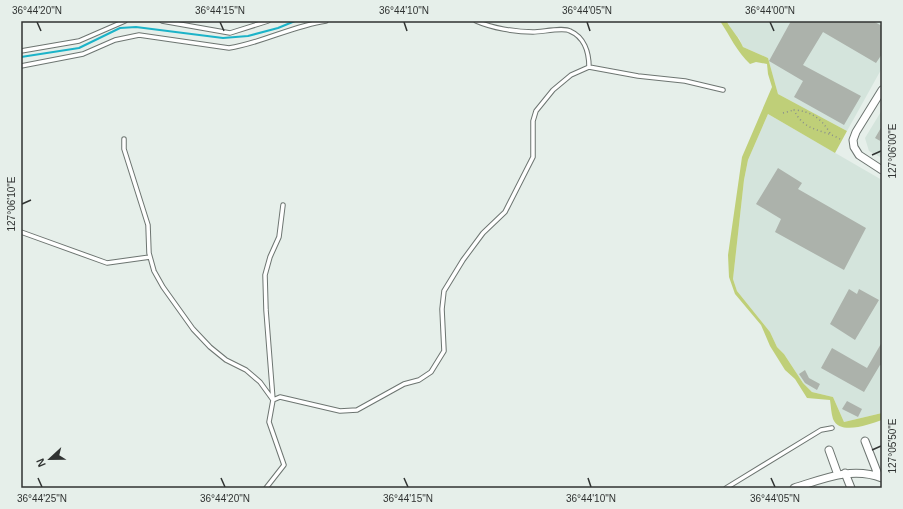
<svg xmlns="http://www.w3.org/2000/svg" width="903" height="509" font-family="Arial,sans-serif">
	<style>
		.built { fill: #d4e4dc }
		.green { fill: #bfcf78 }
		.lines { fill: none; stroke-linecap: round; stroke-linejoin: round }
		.stream { stroke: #1cb3c8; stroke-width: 2 }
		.building { fill: #acb2ab }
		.lane-casing { stroke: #6d7571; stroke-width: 5.5 }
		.street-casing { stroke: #6d7571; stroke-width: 9 }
		.path { stroke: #898f8c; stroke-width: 1.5; stroke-dasharray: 1 3; stroke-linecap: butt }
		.lane { stroke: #fff; stroke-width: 3.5 }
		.street { stroke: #fff; stroke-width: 7 }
		.ticks { fill: none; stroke: #303332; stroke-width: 1.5 }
		.neatline { fill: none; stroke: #303332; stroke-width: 1.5 }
		.ticks-label { font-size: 10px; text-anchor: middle; fill: #303332 }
	</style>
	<rect width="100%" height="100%" fill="#e6efea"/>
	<path class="built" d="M727,21H879L882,23V68L847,131L778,94L768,58L743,47L739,38L732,31Z
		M882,110V158L869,151L865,138Z
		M768,114L882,180V413L844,422L833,397L812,392L803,383L784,354L777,347L770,332L737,291L733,279L744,180L748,160Z"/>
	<path class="green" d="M720,21L727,22C732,31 739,37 743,47L768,58L778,94L847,131L835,153L768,114L748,160L744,180L733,279L737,291L770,332L777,347L784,354L803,383L812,392L833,397L844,422L882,413V420C870,424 840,436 833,419C831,413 831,406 830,400L807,398L795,379L785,370L770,346L761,325L735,294L729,277L728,255L742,157L772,87L768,74L767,64L756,62L750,64C737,52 730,36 720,21Z"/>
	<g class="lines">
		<path class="stream" d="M21,57L79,48L120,28L136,27L223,38L248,36L278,28L295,21"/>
	</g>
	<path class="building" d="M791,21H873L882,26V54L876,63L823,32L803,65L861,96L844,125L794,97L803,81L769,61Z
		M882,126V142L875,138Z
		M778,168L802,183L798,189L866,228L844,270L775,232L781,219L756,204Z
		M849,289L857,294L859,289L879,300L855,340L830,324Z
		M882,342V366L880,365L864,392L821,368L832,348L867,368Z
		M805,370L809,378L820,384L817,390L805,383L799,374Z
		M847,401L862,409L858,417L842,409Z"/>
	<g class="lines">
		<defs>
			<path id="lane" d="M162,21L230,33L268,21
				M21,51L79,41L125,21
				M21,66L83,54L115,40L139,35L229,48C262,43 292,26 326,21
				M589,67L638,76L685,81L723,90
				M124,139V149L148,225L149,253L154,271L163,287L193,329L210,347L226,360L246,370L260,382L273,400L269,422L284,465L266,488
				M283,205L279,237L270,257L265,275L266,310L273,400L280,397L340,411L357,410L404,384L419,380L431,372L444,351L442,309L444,291L463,260L483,233L505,212L533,157V121L536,111L553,90L571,75L589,67C589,52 584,37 570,31C564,27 542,32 533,32C515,32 492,28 476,21
				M21,232L107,263L150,257
				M726,488L821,430L832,428"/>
			<path id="street" d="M882,90L856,132L853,140L854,147L859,155L882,170
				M865,441L879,477
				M829,450L838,475
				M845,473L851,488
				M794,488C823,479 852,466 882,478"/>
		</defs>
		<use href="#lane" class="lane-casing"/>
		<use href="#street" class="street-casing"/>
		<path class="path" d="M783,113L794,110
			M830,133C822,119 811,111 794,110C804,132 823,129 840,139"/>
		<use href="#lane" class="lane"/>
		<use href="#street" class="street"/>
	</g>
	<path class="ticks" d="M37,22L41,31M220,22L224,31M404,22L407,31M587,22L590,31M770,22L774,31M872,155L881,151M22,204L31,200M872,450L881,446M38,478L42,487M221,478L225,487M404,478L408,487M588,478L591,487M771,478L775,487"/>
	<rect width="903" height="509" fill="none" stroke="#e6efea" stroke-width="44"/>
	<g transform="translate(50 459) rotate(248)" stroke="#e6efea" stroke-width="3" paint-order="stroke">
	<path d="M0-3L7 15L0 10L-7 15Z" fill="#303332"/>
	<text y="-6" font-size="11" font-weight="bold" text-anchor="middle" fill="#303332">N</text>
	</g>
	<rect x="22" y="22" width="859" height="465" class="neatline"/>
	<g class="ticks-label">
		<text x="37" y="14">36°44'20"N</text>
		<text x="220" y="14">36°44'15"N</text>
		<text x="404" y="14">36°44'10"N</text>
		<text x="587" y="14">36°44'05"N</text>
		<text x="770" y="14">36°44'00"N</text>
		<text transform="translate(892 151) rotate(-90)" y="4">127°06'00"E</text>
		<text transform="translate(11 204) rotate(-90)" y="4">127°06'10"E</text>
		<text transform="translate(892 446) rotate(-90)" y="4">127°05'50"E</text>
		<text x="42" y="502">36°44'25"N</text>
		<text x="225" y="502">36°44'20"N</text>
		<text x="408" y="502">36°44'15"N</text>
		<text x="591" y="502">36°44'10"N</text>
		<text x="775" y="502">36°44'05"N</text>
	</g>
</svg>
